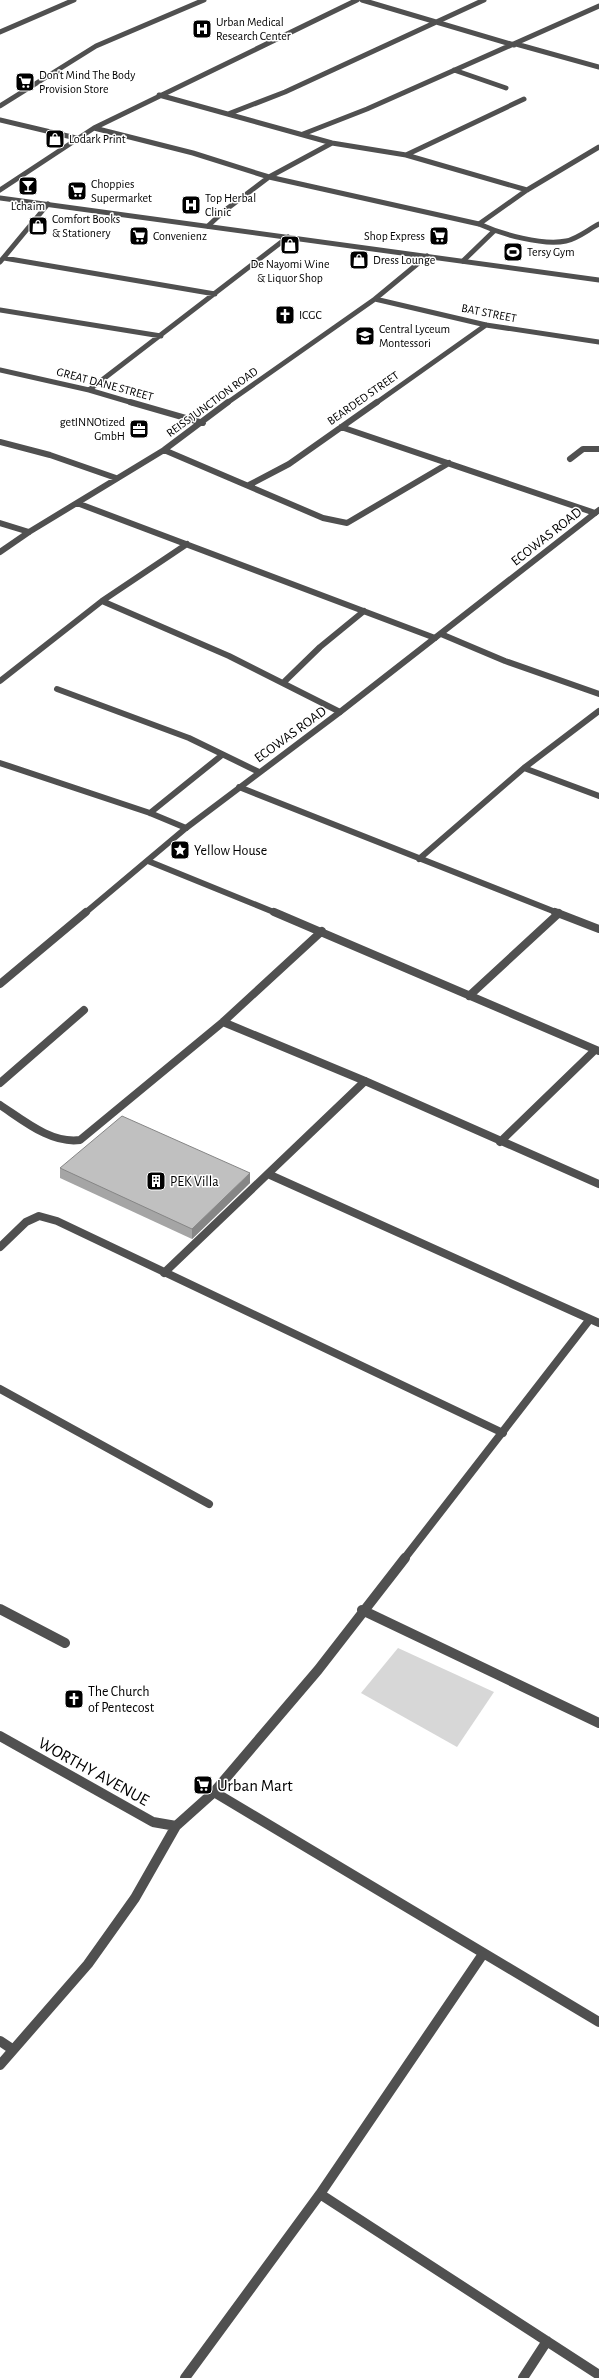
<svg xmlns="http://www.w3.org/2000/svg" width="599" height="2378" font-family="'Alegreya Sans',sans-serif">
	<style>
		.green { fill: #d7d7d7 }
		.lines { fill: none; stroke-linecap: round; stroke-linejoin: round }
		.minor-far3 { stroke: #505050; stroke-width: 5 }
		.minor-far2 { stroke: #505050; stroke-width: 6 }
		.minor-far1 { stroke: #505050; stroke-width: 8 }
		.minor { stroke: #505050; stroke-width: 10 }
		.tertiary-far2 { stroke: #505050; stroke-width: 5 }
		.tertiary-far1 { stroke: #505050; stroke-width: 6 }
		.tertiary { stroke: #505050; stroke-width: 8 }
		.wall { fill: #a5a5a5 }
		.shaded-wall { fill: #868686 }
		.building { fill: #c0c0c0; stroke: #868686 }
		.labels { text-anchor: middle; stroke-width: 3; stroke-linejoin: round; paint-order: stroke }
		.far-poi-label { font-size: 12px; fill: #000; stroke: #fff; text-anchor: start }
		.far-street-label { font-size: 12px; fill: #000; stroke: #fff }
		.street-label { font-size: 14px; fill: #000; stroke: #fff }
		.poi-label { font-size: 14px; fill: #000; stroke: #fff; text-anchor: start }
		.near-street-label { font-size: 17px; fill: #000; stroke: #fff }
		.near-poi-label { font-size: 17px; fill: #000; stroke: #fff; text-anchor: start }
	</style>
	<rect width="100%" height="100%" fill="#fff"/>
	<path class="green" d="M398,1648L494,1692L457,1747L361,1693Z"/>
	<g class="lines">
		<path class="minor-far3" d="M362,0L514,45
			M0,32L74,0
			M516,44L599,67
			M454,70L506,88
			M159,95L332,143L406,155L527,190
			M0,106L96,46L204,0
			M228,114L285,92L484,0
			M0,120L76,138
			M94,128L193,153L269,177L479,224C501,234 543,246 566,241C577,239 589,229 599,224
			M303,134L367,109L599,6
			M406,155L524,99
			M0,190L94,128L357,0
			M479,224L527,190L599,147
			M208,226L224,211L269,177L332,143
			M4,258L215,294
			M463,261L494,231
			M0,262L48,204
			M375,299L486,325L599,342
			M0,310L161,336
			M0,370L89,390L133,403
			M89,390L288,237
			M227,403L375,299L427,256
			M376,403L486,325"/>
		<path class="minor-far2" d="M130,402L203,423
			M341,427L595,513
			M0,442L50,455L116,478
			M164,450L323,518L347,523L449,463
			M570,459L583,449H599
			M249,485L289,464L377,402
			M77,503L435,638
			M0,523L29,532
			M0,552L29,532L164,450L228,402
			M102,601L229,656L340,712
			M441,634L505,661L599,694
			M0,681L102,601L187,544
			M283,683L320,647L364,611
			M57,689L189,738L259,772
			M0,763L150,813L186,828
			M524,768L599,796
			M239,787L558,913
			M150,813L222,755
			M419,859L524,768L599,711
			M148,861L276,913"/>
		<path class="minor-far1" d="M274,912L599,1051
			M555,912L599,929
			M469,996L559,913
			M223,1022L365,1081L599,1184
			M0,1083L84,1010
			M0,1105C23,1120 51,1144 80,1140L223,1022L322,931
			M500,1142L595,1050
			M268,1174L599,1323
			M0,1247L26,1222L39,1216L57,1221L503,1433
			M164,1273L365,1081
			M0,1389L209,1504
			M404,1559L590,1319"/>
		<path class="minor" d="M0,1609L65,1643
			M362,1610L599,1723
			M0,1736L153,1822L176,1826
			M214,1792L599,2022
			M0,2041L12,2049
			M0,2065L88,1964L135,1898L176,1826L214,1792L318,1670L405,1558
			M320,2194L599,2375
			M185,2378L320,2194L483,1954
			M523,2378L547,2341"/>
		<path class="tertiary-far2" d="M0,198L599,280"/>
		<path class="tertiary-far1" d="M85,913L186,828L340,712L599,510"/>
		<path class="tertiary" d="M0,984L86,912"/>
	</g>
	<path class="wall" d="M60,1168L250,1183L192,1239L60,1178Z"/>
	<path class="shaded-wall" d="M250,1173V1183L192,1239V1229Z"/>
	<path class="building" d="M122,1116L250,1173L192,1229L60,1168Z"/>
	<defs>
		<symbol id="hospital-square" viewBox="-11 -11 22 22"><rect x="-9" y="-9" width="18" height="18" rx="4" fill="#000" stroke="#fff"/><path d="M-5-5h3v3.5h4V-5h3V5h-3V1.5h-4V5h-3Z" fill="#fff"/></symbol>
		<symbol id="supermarket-square" viewBox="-11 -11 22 22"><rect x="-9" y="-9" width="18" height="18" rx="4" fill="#000" stroke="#fff"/><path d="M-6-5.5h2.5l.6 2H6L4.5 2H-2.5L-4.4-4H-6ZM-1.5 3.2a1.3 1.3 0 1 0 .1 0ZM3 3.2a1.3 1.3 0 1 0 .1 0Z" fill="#fff"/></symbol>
		<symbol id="shop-square" viewBox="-11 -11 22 22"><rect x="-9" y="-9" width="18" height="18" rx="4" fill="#000" stroke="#fff"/><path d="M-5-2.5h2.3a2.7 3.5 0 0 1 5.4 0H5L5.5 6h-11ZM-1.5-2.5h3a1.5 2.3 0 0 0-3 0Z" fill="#fff"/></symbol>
		<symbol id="bar-square" viewBox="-11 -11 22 22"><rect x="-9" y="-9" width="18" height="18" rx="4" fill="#000" stroke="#fff"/><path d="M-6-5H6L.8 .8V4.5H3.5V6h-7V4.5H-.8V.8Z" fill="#fff"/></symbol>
		<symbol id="stadium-square" viewBox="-11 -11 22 22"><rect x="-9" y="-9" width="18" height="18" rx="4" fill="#000" stroke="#fff"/><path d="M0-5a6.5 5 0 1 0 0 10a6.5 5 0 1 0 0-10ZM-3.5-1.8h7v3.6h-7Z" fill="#fff"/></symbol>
		<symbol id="church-square" viewBox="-11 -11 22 22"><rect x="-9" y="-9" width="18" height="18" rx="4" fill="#000" stroke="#fff"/><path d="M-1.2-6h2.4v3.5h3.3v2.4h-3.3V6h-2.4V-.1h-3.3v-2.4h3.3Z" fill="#fff"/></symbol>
		<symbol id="school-square" viewBox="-11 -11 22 22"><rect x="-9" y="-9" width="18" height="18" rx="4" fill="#000" stroke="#fff"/><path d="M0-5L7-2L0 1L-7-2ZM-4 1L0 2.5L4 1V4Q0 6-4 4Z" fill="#fff"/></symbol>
		<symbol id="office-square" viewBox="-11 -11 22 22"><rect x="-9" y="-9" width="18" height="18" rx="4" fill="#000" stroke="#fff"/><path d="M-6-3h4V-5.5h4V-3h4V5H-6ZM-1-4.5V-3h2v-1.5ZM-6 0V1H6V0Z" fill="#fff"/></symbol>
		<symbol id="sight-square" viewBox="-11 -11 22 22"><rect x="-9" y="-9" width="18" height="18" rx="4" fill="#000" stroke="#fff"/><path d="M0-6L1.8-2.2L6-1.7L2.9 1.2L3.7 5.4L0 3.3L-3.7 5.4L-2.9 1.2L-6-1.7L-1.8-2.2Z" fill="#fff"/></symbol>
		<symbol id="building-square" viewBox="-11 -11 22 22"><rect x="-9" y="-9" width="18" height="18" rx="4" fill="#000" stroke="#fff"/><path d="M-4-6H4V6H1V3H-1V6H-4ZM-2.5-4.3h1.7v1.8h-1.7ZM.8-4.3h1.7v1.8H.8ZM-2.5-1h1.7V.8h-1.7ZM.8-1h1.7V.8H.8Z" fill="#fff"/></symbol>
	</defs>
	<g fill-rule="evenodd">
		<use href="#hospital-square" x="191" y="18" width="22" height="22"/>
		<use href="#supermarket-square" x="14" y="71" width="22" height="22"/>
		<use href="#shop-square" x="44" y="128" width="22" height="22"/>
		<use href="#bar-square" x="17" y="175" width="22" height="22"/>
		<use href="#supermarket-square" x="66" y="180" width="22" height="22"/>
		<use href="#hospital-square" x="180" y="194" width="22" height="22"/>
		<use href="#shop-square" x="27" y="215" width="22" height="22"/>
		<use href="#supermarket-square" x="128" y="225" width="22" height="22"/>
		<use href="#supermarket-square" x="428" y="225" width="22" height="22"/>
		<use href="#shop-square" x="279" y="234" width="22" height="22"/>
		<use href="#stadium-square" x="502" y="241" width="22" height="22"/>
		<use href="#shop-square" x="348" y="249" width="22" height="22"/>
		<use href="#church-square" x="274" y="304" width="22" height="22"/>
		<use href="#school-square" x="354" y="325" width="22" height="22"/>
		<use href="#office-square" x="128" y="418" width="22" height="22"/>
		<use href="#sight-square" x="169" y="839" width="22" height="22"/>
		<use href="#building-square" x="145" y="1170" width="22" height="22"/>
		<use href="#church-square" x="63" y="1688" width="22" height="22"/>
		<use href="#supermarket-square" x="192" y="1774" width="22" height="22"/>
	</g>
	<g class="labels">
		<g class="far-poi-label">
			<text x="216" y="26">Urban Medical<tspan x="216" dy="14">Research Center</tspan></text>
			<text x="39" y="79">Don't Mind The Body<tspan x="39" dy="14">Provision Store</tspan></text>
			<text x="69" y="143">Lodark Print</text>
			<text x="91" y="188">Choppies<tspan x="91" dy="14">Supermarket</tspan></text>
			<text x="205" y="202">Top Herbal<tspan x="205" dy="14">Clinic</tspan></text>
			<text x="28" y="210" text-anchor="middle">L’chaim</text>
			<text x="52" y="223">Comfort Books<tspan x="52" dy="14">&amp; Stationery</tspan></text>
			<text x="153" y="240">Convenienz</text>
			<text x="425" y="240" text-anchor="end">Shop Express</text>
			<text x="527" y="256">Tersy Gym</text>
			<text x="373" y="264">Dress Lounge</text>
			<text x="290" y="268" text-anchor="middle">De Nayomi Wine<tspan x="290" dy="14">&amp; Liquor Shop</tspan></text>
			<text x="299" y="319">ICGC</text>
			<text x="379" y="333">Central Lyceum<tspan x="379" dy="14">Montessori</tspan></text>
			<text x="125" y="426" text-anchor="end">getINNOtized<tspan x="125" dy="14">GmbH</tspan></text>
		</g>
		<g class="far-street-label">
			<text transform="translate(489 313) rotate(11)" y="4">BAT STREET</text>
			<text transform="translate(105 384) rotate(15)" y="4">GREAT DANE STREET</text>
			<text transform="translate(363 398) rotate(-35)" y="4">BEARDED STREET</text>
			<text transform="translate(212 402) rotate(-36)" y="4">REISS JUNCTION ROAD</text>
		</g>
		<g class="street-label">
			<text transform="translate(546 536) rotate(-38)" y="5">ECOWAS ROAD</text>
			<text transform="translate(290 734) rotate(-36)" y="5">ECOWAS ROAD</text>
		</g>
		<g class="poi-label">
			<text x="194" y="855">Yellow House</text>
			<text x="170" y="1186">PEK Villa</text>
			<text x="88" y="1696">The Church<tspan x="88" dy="16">of Pentecost</tspan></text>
		</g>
		<g class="near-street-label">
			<text transform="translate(94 1771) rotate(29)" y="6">WORTHY AVENUE</text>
		</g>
		<g class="near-poi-label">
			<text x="217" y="1791">Urban Mart</text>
		</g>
	</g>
</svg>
